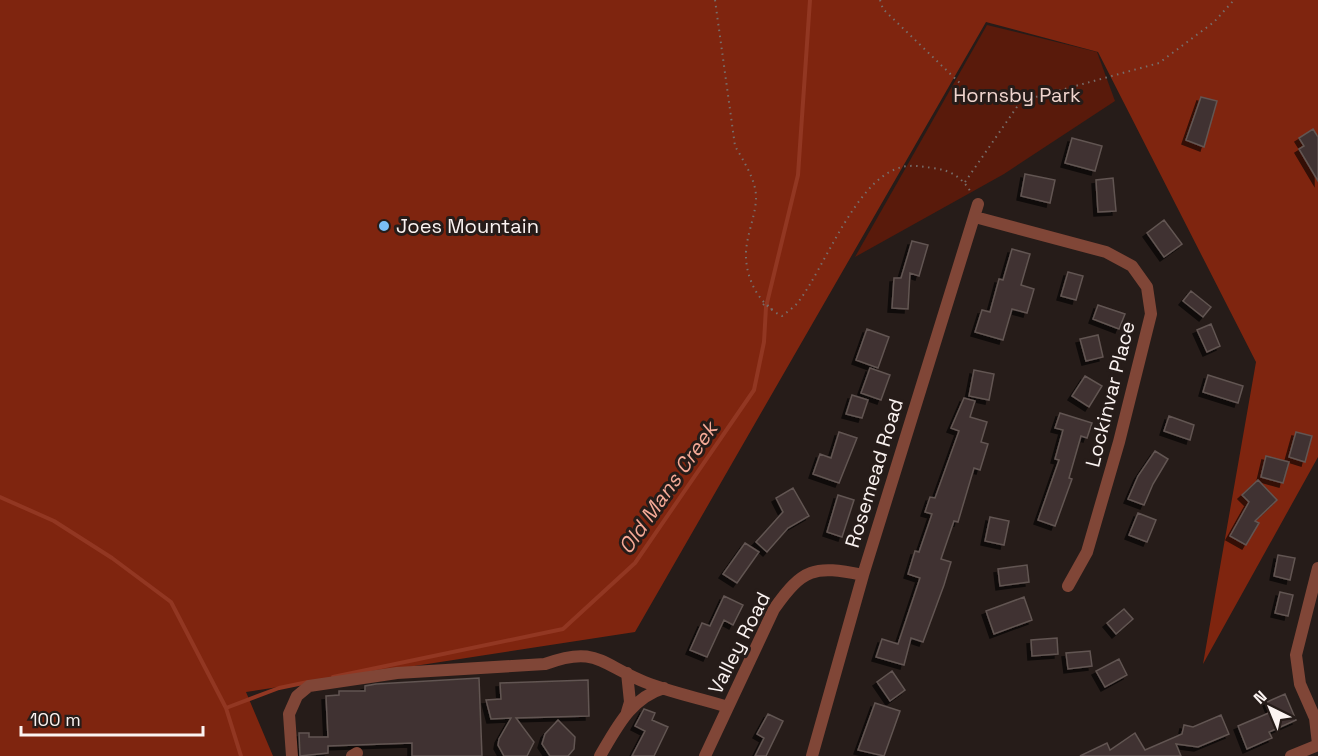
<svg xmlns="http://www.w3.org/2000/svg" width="1318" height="756" font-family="'Space Grotesk',sans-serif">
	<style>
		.green { fill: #591a0b }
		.forest { fill: #7f250f }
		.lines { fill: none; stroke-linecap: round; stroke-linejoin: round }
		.stream { stroke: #923722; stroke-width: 4 }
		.building { fill: #3f3330; stroke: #625552; stroke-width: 1.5; filter: url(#shadow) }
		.path { stroke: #776e6b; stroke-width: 2; stroke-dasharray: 1.5 4.5; stroke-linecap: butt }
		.minor { stroke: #804637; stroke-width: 12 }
		.poi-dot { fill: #79bff8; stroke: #261c19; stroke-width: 2 }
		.labels { text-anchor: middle; stroke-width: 6; stroke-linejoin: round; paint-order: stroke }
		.park-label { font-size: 20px; fill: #f0d5ce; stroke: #261c19 }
		.poi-label { font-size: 20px; fill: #fbf3f1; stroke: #261c19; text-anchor: start }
		.street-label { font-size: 20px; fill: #fbf3f1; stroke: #261c19 }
		.water-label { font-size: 21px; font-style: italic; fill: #f6aa97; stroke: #261c19 }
	</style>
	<defs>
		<filter id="shadow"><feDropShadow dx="-4" dy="4" stdDeviation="0" flood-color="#0009"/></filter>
	</defs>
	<rect width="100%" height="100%" fill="#261c19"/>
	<path class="green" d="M987,25L1097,52L1115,101L1004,174L855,257Z"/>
	<path class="forest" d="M0,0H1318V457L1203,664L1256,362L1098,52L986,22L635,632L246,692L273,756H0Z"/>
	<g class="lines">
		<path class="stream" d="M0,497L54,521L112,558L171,602L226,708L241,756
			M333,677L563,629L635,563L754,390L764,342L766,307L798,175L810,0
			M226,708L279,688L308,682"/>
	</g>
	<path class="building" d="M1201,97L1217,101L1204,147L1186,140Z
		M1313,129L1318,137V181L1299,149L1304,146L1299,138Z
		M1072,138L1102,146L1095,171L1065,163Z
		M1025,174L1055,180L1050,203L1021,196Z
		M1113,178L1116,211L1098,212L1096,180Z
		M1164,220L1182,244L1164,257L1147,233Z
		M912,241L928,245L919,276L910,273L908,309L892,308L894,278H901Z
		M1012,249L1030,254L1021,285L1034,289L1027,313L1012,309L1003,340L975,332L982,310L990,312L999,279L1003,280Z
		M1068,272L1083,276L1076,300L1061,296Z
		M1191,291L1211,307L1203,317L1183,301Z
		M1098,305L1125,314L1119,329L1093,319Z
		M1211,324L1220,346L1207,352L1197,330Z
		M867,329L889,337L878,368L856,360Z
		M1098,335L1103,357L1086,361L1080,339Z
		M870,368L890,375L881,400L861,393Z
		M974,370L994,374L989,400L969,396Z
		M1208,375L1243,386L1238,403L1203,392Z
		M1085,376L1102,386L1089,407L1072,396Z
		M852,395L868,400L862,418L846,414Z
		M964,398L975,401L970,417L987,422L981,442L988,444L980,470L974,468L958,522L954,521L941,559L951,562L944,585L923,642L911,638L904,665L876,657L882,639L898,644L920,578L908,574L915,551L919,552L932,514L925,512L930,497L935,498L959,431L951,428Z
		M1060,413L1092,423L1087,438L1081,436L1069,478L1072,479L1055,526L1038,520L1059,460L1055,459L1063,430L1055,428Z
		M1169,416L1194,425L1190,440L1164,431Z
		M839,432L857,438L839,483L813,474L820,454L831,458Z
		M1296,432L1312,436L1305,462L1289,457Z
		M1155,451L1168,459L1153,484L1144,505L1128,499L1138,476Z
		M1266,456L1289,462L1283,483L1261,477Z
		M1258,480L1277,500L1255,521L1259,523L1246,545L1230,536L1249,502L1242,495Z
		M793,488L809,516L788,528L767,552L756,542L783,512L776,498Z
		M838,495L854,500L842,537L827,532Z
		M1138,513L1156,520L1147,542L1129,535Z
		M990,517L1009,521L1004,545L985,541Z
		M745,543L759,552L737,583L723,574Z
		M1278,555L1295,558L1290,580L1274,576Z
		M1027,565L1029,582L1000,586L998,569Z
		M1280,592L1293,595L1288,616L1275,613Z
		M724,596L743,605L733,625L724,620L707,657L690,650L702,623L710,626Z
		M1024,597L1032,620L994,634L986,611Z
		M1124,609L1133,619L1116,634L1107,623Z
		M1057,638L1058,654L1032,656L1031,640Z
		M1090,651L1092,666L1068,669L1066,653Z
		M1119,659L1127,675L1105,687L1096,671Z
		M892,671L905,690L890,701L877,682Z
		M479,678L482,756H412V743L328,746V753L300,756L299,733H309V737H328L326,696L339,695V691H365V686L376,684Z
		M588,680L589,716L516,718L534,742L527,756H504L498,745L499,739L511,718L491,719L486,700L501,699L500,683Z
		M1285,694L1296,720L1269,732L1272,738L1247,749L1238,726L1271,712L1267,702Z
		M875,703L900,711L884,756L858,750Z
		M644,709L655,713L652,720L668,727L654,756H632L645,731L635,726Z
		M768,714L783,721L766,756H755L764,738L757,734Z
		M1221,715L1229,734L1198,747L1176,744L1181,756H1080L1107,743L1110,750L1135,733L1145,750L1182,734L1184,725L1193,727Z
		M558,720L575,737L574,749L568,756H550L542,744L545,734Z"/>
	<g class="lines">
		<path class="path" d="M715,0L735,146C743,160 756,180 756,197C756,215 747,233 746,252C745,278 759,305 782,316C788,311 795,307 799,301C825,266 855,184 896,169C908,164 919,166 932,168C951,170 962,177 972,194
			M880,0L883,9L967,90L1021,101
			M965,182L1021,101L1159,63L1214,22L1234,0
			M763,305L765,303L772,309L770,310"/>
		<path class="minor" d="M975,217L1106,252L1132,266L1147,287L1151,314L1119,442L1087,552L1068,586
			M1318,568L1296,655L1300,684L1315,718L1318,744
			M627,712L630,702L627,673
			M292,756L289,714L297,696L309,686L397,673L545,664C594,646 599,662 640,680C667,692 700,698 728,707
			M352,756L357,753
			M600,756C617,727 631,698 664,688
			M705,756L774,609C803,568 814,565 863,575
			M812,756L863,575L978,204
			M1291,756L1318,745"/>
	</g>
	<circle class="poi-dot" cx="384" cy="226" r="6"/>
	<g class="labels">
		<g class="park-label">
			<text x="1017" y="102">Hornsby Park</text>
		</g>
		<g class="poi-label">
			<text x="396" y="233">Joes Mountain</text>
		</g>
		<g class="street-label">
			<text transform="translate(1110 394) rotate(-76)" y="7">Lockinvar Place</text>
			<text transform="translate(874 473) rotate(-73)" y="7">Rosemead Road</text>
			<text transform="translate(739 643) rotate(-63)" y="7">Valley Road</text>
		</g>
		<g class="water-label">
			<text transform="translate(668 488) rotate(-55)" y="7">Old Mans Creek</text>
		</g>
	</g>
	<g transform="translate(1270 708) rotate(317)" stroke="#261c19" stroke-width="4.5" paint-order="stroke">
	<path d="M0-4.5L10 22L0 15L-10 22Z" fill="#fbf3f1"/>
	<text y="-9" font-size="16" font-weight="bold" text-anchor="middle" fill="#fbf3f1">N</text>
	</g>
	<path d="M21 726v9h182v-9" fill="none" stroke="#fbf3f1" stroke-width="3"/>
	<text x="30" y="726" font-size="18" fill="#fbf3f1" stroke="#261c19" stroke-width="4.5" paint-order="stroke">100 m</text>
</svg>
